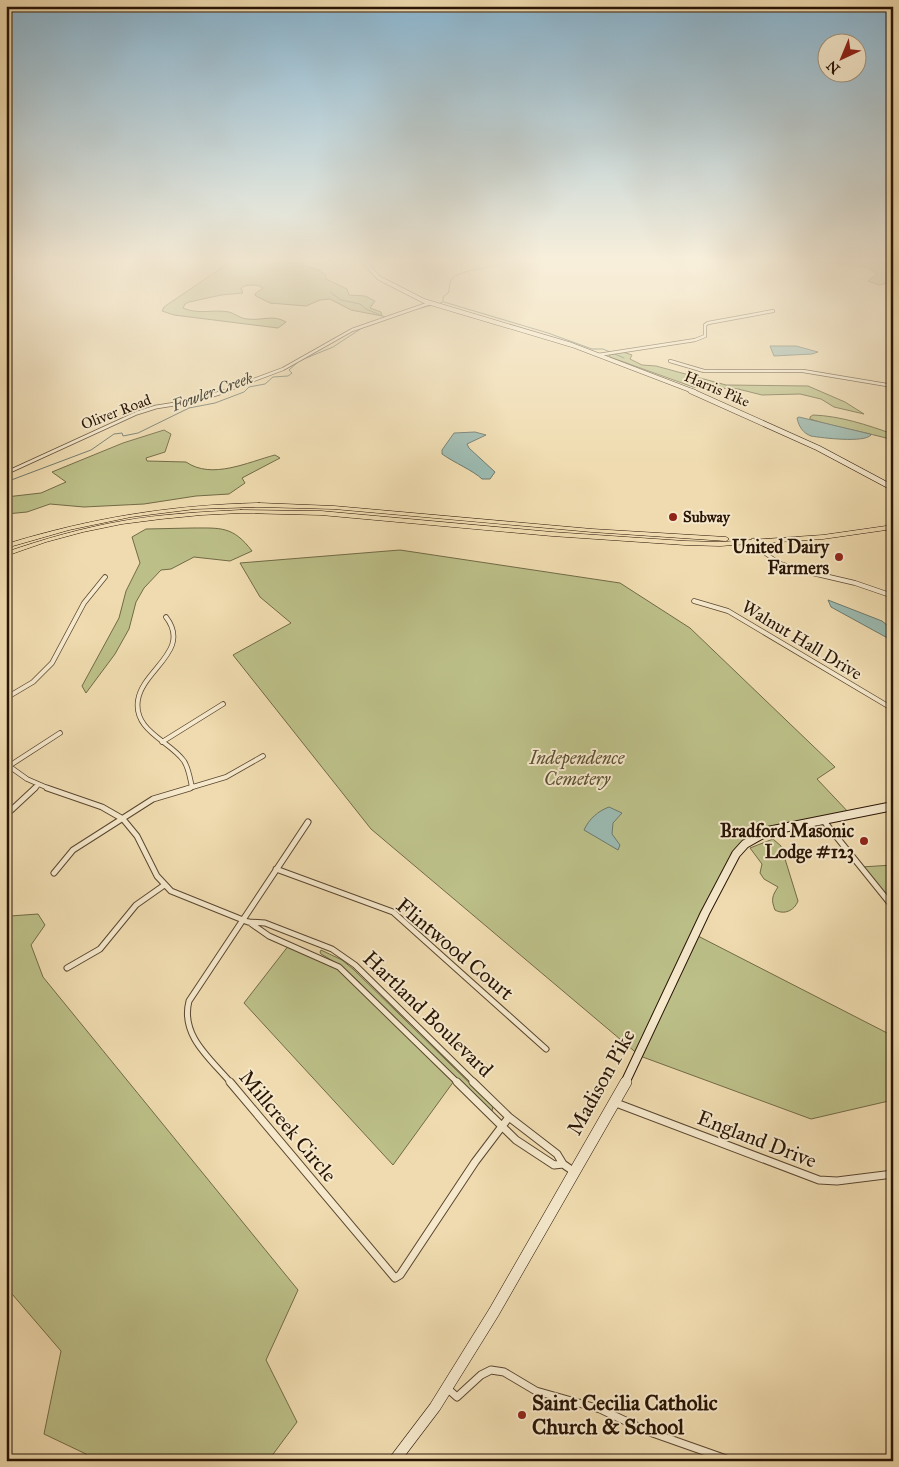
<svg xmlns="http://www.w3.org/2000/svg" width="899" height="1467" font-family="'IM FELL Great Primer',serif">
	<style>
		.green { fill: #bcbf88; stroke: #726a46 }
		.water { fill: #9bbab1; stroke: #6d786c }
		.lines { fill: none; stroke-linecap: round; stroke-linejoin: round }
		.stream { stroke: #6d786c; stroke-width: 1 }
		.minor-far4-casing { stroke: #5a4630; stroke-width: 4 }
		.minor-far3-casing { stroke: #5a4630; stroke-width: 4.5 }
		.minor-far2-casing { stroke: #5a4630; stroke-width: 5.5 }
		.minor-far1-casing { stroke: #5a4630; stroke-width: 7 }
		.minor-casing { stroke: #5a4630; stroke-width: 9 }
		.secondary-far3-casing { stroke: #291405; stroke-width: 5 }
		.secondary-far2-casing { stroke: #291405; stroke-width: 6 }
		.secondary-far1-casing { stroke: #291405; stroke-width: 10 }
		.secondary-casing { stroke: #291405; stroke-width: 12 }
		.primary-casing { stroke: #291405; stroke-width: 1 }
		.minor-far4 { stroke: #f5e8cb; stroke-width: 2.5 }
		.minor-far3 { stroke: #f5e8cb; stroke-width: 3 }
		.minor-far2 { stroke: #f5e8cb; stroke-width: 4 }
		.minor-far1 { stroke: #f5e8cb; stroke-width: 5 }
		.minor { stroke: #f5e8cb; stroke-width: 7 }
		.secondary-far3 { stroke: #f5e8cb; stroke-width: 4 }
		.secondary-far2 { stroke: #f5e8cb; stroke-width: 5 }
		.secondary-far1 { stroke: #f5e8cb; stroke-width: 8 }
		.secondary { stroke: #f5e8cb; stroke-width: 11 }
		.primary { fill: #efdbaf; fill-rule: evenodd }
		.poi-dot { fill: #8f2418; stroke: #f5e8cb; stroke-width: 2 }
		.labels { text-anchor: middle; stroke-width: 4; stroke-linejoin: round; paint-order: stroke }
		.far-street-label { font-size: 15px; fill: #291405; stroke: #f5e8cb }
		.far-poi-label { font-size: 15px; font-weight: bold; fill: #291405; stroke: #f5e8cb; text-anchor: start }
		.far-water-label { font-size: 16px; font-style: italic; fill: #514e41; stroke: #f5e8cb }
		.poi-label { font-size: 18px; font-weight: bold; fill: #291405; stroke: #f5e8cb; text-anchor: end }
		.street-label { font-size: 18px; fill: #291405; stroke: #f5e8cb }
		.park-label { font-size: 18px; font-style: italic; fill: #5c5033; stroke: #f5e8cb }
		.near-street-label { font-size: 21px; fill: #291405; stroke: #f5e8cb }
		.near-poi-label { font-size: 21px; font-weight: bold; fill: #291405; stroke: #f5e8cb; text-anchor: start }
	</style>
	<rect width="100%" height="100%" fill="#efdbaf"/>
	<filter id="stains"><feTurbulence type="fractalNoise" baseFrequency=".004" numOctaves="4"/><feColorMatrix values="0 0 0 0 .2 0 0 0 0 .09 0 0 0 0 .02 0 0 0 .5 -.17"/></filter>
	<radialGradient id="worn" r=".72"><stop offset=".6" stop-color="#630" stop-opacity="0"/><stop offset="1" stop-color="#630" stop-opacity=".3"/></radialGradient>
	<path class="green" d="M233,260H308L299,265C309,268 319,267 326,276V279L347,289L349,295L365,296L375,301L370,308L381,312L382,316L351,310L330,299L320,300L306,306L270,303L256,296L255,294L263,288C258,284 246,284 241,288L243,293L221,295L189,302L185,304L183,308C198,315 214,309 229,312C236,314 241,319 248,319C261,321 273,314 286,322L278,328L174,315L162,311L164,307Z
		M806,260H893V282L879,285L868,281L877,274L869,268Z
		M623,352L632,355L630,359L642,365L656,366L726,385L808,386L845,402L864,414L834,407L821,399L800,394L762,395L738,389L693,387L610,357L609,355Z
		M813,415C841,416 867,425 893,434V440C866,432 838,428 810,419V417Z
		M164,430L171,434L165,452L146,458L147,461L186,462C212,480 248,462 275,455L280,458L242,478L245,483L229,494L196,496L144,504L84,507L50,504L27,512L6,514V497L41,493L66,482L52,472L123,443Z
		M192,528C221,528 233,526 252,551L230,561L194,557L171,569L161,570L144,588L136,602L129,629L115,654L86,693L82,686L119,618L126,591L140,563L132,537L146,529Z
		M400,550L620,583L690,628L835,767L817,779L851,815L784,827L745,844L696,935L893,1036V1100L811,1119L640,1056L371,829L233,655L291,623L260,597L240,563Z
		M773,839L781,846L798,901C794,911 784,915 775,910C771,900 772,896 778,887L764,879L760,873L762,864L750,848Z
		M893,865V891L882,894L861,867Z
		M6,908L10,916L38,914L45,925L31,945L43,977L298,1290L266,1360L297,1422L268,1461H89L86,1454L44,1434L61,1351L6,1287Z
		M289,945L339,967L454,1081L393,1165L244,1003Z
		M321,950L342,960L353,969L493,1106L492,1111L488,1110L355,978L338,964L321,954L320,952Z"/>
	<path class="water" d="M770,346H796L818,352L812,354L774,356Z
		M799,417L870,434L871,435C864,443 823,438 811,436C803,433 799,427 797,418Z
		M475,432L486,435L467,444L469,448L495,472L490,479H482C474,471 453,462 442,454V450L454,433Z
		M828,600L882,621L893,630V641L831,607Z
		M609,807L622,813L613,823L612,834L620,845L618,850L584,830C589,819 598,811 609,807Z"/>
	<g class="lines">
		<path class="stream" d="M330,292L341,300L360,304L366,309L387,318
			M444,302L548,333L592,349H603L624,358
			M438,304L443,302V297L449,292C449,285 450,278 457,275C474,267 496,269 513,260
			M409,311L433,305
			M6,482L91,450L114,434L122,433L123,436L138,433L189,408L215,403L244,392L249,387L265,384L273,377L288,376L292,373L289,370L299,361L333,347L362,328L395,316"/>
		<defs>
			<path id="minor-far4" d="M598,355L695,340L705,336V325L708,323L773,311
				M670,361L704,371H803L893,386
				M222,392L283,369L352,330L430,303"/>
			<path id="minor-far3" d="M6,473L137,413L156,407L194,401L226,391
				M753,540L760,550L781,564"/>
			<path id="minor-far2" d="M778,563L795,569L855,583L893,596
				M694,601L728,611L893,709
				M166,617C192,651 143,669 138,700C133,731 170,741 184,761C189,769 190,779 192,787
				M6,698L33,682L52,663L84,603L105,577
				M162,742L223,704
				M6,764L27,779L50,789
				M9,766L60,733
				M34,789L38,785
				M186,789L226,777L263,756"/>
			<path id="minor-far1" d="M47,788L102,807L123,819L137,836L157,876L171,891L248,922L265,923L332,949L355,965L475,1083
				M6,815L35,788
				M823,820L893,907
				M276,869L393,912L546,1049
				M54,873L73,850L153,799L190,788
				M249,922L269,936L339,967L458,1083
				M67,968L100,949L136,905L163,886
				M231,1083C211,1059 180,1036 189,1001L308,822"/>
			<path id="minor" d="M230,1082L395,1278L400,1275L475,1162L509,1117
				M457,1082L516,1140L554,1165L563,1164
				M473,1082L509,1117L557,1154L563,1164L573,1171
				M616,1103L819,1180L837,1181L893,1174
				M448,1389L457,1397L481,1375L491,1370L504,1372L536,1391L600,1409L647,1431L732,1461"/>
			<path id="secondary-far3" d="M362,260L379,278L424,301L572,345L695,392"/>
			<path id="secondary-far2" d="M691,391L818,448L893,488"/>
			<path id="secondary-far1" d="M625,1083L705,913L736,854L745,844L768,831L893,806"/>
			<path id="secondary" d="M394,1461L435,1407L494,1312L626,1082"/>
			<path id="primary" d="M259,503L334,506L592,529L726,537L729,539L726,541L592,532L334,509L259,507L195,509L131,517L69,530L6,548V544C91,518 170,505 259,503Z
				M241,510L321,511L552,532L685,541L720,542L823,535L893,525V529L823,539L720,546L685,545L552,536L321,515L241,513L201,515L161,519L122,524L83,532L46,542L6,556V552C44,539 82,528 122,521C161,514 201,512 241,510Z"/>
		</defs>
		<use href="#minor-far4" class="minor-far4-casing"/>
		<use href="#minor-far3" class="minor-far3-casing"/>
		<use href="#minor-far2" class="minor-far2-casing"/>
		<use href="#minor-far1" class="minor-far1-casing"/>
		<use href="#minor" class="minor-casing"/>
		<use href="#secondary-far3" class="secondary-far3-casing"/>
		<use href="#secondary-far2" class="secondary-far2-casing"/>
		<use href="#secondary-far1" class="secondary-far1-casing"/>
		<use href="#secondary" class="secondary-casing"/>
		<use href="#primary" class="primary-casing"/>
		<use href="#minor-far4" class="minor-far4"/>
		<use href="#minor-far3" class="minor-far3"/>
		<use href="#minor-far2" class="minor-far2"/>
		<use href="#minor-far1" class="minor-far1"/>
		<use href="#minor" class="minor"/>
		<use href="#secondary-far3" class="secondary-far3"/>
		<use href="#secondary-far2" class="secondary-far2"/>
		<use href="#secondary-far1" class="secondary-far1"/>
		<use href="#secondary" class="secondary"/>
		<use href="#primary" class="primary"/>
	</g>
	<linearGradient id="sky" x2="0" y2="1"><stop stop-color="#89b6d2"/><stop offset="0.56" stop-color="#f8efdb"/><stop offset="1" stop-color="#f8efdb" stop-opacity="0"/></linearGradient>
	<rect width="899" height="465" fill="url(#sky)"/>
	<g class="poi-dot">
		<circle cx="673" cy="517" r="5"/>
		<circle cx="839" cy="557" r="5"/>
		<circle cx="864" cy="841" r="5"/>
		<circle cx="522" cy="1415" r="5"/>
	</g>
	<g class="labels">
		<g class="far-street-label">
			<text transform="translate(717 389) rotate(23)" y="5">Harris Pike</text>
			<text transform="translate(116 412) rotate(-21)" y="5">Oliver Road</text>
		</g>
		<g class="far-poi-label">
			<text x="683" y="522">Subway</text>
		</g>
		<g class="far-water-label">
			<text transform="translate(212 391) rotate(-20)" y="6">Fowler Creek</text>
		</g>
		<g class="poi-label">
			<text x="829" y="553">United Dairy<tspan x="829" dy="21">Farmers</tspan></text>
			<text x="854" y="837">Bradford Masonic<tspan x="854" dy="21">Lodge #123</tspan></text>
		</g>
		<g class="street-label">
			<text transform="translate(802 640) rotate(31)" y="6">Walnut Hall Drive</text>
		</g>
		<g class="park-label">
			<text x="577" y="764">Independence<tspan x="577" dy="21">Cemetery</tspan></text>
		</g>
		<g class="near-street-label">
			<text transform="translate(455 949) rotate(40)" y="7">Flintwood Court</text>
			<text transform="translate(428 1014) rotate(44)" y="7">Hartland Boulevard</text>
			<text transform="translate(601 1082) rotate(-61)" y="7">Madison Pike</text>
			<text transform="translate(288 1126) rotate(50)" y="7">Millcreek Circle</text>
			<text transform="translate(757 1139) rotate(21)" y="7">England Drive</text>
		</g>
		<g class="near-poi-label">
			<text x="532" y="1410">Saint Cecilia Catholic<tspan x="532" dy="24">Church &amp; School</tspan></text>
		</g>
	</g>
	<rect width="899" height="1467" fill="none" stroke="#efdbaf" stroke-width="25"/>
	<rect x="8" y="8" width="884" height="1452" fill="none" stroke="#291405" stroke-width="2.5"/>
	<rect x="12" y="12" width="874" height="1442" fill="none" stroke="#291405"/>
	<g transform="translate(842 58) rotate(224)"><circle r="24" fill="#f5e8cb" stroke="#a3937c"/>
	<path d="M0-4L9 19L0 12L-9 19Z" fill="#8f2418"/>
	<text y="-8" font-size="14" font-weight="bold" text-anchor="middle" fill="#291405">N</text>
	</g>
	<rect width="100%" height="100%" filter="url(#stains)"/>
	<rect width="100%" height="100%" fill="url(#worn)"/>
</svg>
